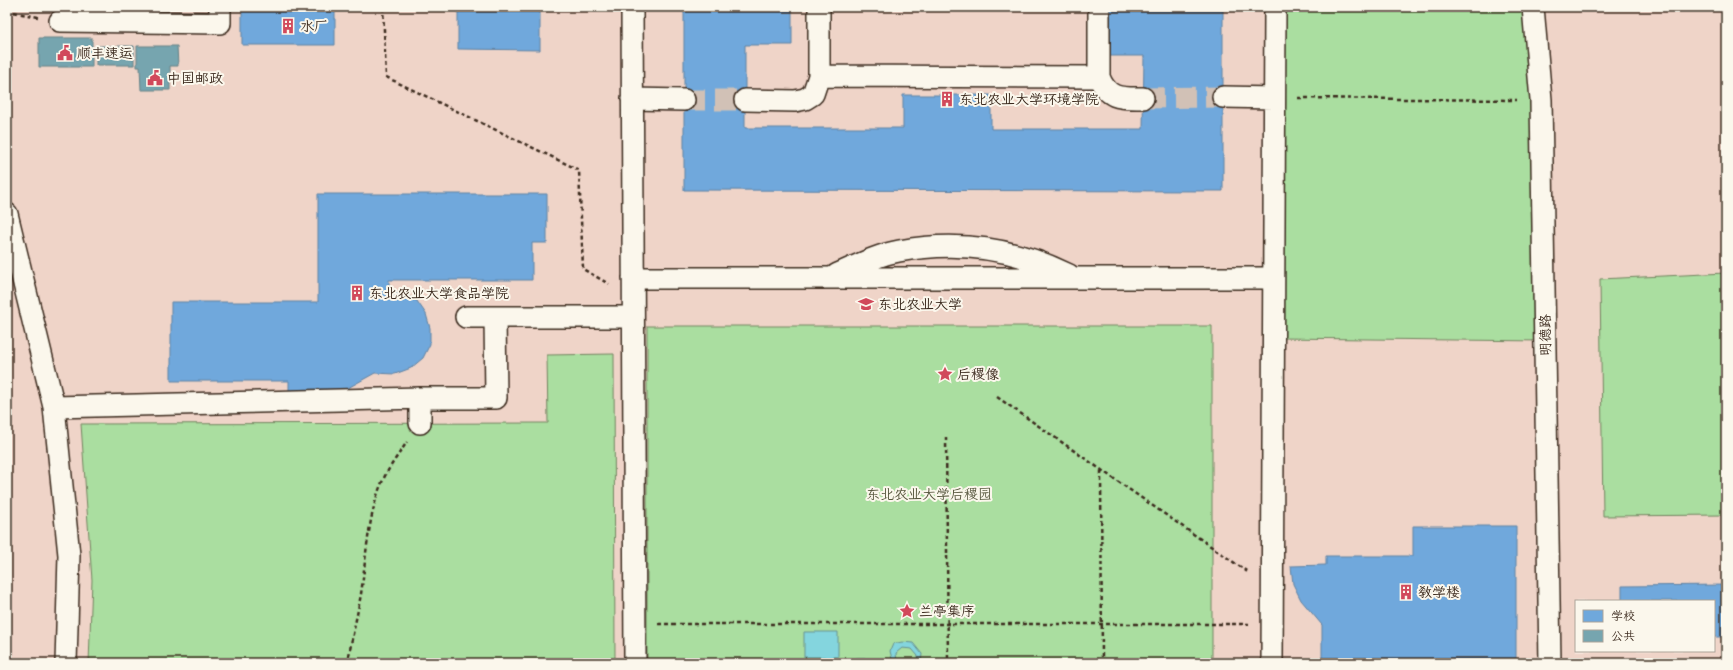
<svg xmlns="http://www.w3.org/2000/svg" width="1733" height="670" font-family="Mynerve,'LXGW WenKai TC',sans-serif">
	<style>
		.built { fill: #efd4c8; fill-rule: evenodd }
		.green { fill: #aadea0; stroke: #72845f }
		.water { fill: #84d5de; stroke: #679191 }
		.schools { fill: #6fa8dc; stroke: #5f82a3 }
		.public { fill: #76a5af; stroke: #648084 }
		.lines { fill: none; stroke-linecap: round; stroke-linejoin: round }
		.minor-tunnel { stroke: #d1c1b6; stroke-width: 21; stroke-dasharray: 21 10; stroke-linecap: butt }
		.minor-casing { stroke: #3b2a1e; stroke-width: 24 }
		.path { stroke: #3b2a1e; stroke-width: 2.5; stroke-dasharray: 4 3; stroke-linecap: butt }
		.minor { stroke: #fbf7ec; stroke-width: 21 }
		.labels { text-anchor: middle; stroke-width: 4; stroke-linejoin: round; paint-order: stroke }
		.poi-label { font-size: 14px; fill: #3b2a1e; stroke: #fbf7ec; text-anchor: start }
		.street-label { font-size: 14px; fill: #3b2a1e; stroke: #fbf7ec }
		.park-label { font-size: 14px; fill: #57573e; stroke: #fbf7ec }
	</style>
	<rect width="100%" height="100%" fill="#f6e7dc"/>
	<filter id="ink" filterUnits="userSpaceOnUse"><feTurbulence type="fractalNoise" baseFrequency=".025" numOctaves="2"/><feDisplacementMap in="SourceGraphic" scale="8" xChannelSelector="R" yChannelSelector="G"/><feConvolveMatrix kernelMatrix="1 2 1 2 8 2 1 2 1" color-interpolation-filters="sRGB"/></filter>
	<g filter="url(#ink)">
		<path class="built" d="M7,7H1726V663H7ZM1576,601H1714V651H1576Z"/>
		<path class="green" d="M1278,7H1533L1542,341L1280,338Z
			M1726,273V515L1603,516L1600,279Z
			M647,326H1212V663H647Z
			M614,354L615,663H89L92,580L81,424L548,423L547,355Z"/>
		<path class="water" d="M804,632H838V657H832V663H827L825,657H804Z
			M902,642L913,643L922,654L921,663H916L918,656L912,649L902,648L896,653L897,663H893L890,651L893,644Z
			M857,658H865L869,663H844Z"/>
		<path class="schools" d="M242,7H335V45H242Z
			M458,7H540V50L458,49Z
			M684,7H792V45H745V128H903V95H991V129H1143L1144,56H1110V7H1223V191L684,190Z
			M318,194H547V243H532V280H389V292L404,294L417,301L426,314L430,328V344L423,358L411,368L395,374L375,373L337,394H289V381H171V302H318Z
			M1413,526H1516V663H1322V625L1301,600L1293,584L1291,566L1326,565V556H1413Z
			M1726,585V637H1714V601H1622V586Z"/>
		<path class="public" d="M39,38H92V67H39Z
			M96,46H134V65H96Z
			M137,46H177L178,66H170V90H141L140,67H137Z"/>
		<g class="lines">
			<path class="minor-tunnel" d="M1143,98L1223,97
				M684,100H745"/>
			<defs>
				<path id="minor" d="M632,7L635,663
					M1533,7L1541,100L1550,663
					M60,21L220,23V7
					M819,76L1099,77C1108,100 1122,98 1143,98
					M1099,77V7
					M1223,97L1274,98
					M632,99L684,100
					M745,100L795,101L805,99L813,94L819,76V7
					M7,214L54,407L69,555L66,663
					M836,275C856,266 877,255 899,251C959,240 1015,248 1069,275
					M633,278H1273
					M466,317H633
					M420,398V423
					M54,407L420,398H496L495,317
					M1272,663L1275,7"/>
			</defs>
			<use href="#minor" class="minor-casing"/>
			<path class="path" d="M383,7L386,77L579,170L583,269L609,284
				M7,11L38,17
				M1298,98L1517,100
				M997,397L1249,573
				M946,437L948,663
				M1101,471L1102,663
				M658,624H1249
				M348,663C351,640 357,617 361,594C366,559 368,513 383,480C389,467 399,454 407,442"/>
			<use href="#minor" class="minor"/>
		</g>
	</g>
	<defs>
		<symbol id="building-bare" viewBox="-9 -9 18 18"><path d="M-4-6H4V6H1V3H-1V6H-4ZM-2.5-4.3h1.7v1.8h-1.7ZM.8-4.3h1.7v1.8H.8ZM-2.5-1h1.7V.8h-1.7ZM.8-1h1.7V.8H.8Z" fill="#d1495b" stroke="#fbf7ec" stroke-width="2.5" paint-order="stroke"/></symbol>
		<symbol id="civic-bare" viewBox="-9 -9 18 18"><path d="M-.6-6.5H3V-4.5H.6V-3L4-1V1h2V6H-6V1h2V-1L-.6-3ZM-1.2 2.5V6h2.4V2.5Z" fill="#d1495b" stroke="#fbf7ec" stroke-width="2.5" paint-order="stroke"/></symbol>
		<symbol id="university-bare" viewBox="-9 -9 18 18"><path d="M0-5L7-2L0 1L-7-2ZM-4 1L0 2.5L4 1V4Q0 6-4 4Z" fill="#d1495b" stroke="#fbf7ec" stroke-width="2.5" paint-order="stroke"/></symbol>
		<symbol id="sight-bare" viewBox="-9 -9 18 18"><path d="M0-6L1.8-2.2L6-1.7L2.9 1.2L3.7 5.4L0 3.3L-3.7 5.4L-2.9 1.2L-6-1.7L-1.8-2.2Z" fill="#d1495b" stroke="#fbf7ec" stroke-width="2.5" paint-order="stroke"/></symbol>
	</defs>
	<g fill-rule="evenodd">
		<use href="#building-bare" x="277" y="15" width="22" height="22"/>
		<use href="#civic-bare" x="54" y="42" width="22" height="22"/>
		<use href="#civic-bare" x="144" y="67" width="22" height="22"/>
		<use href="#building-bare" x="936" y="88" width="22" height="22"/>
		<use href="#building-bare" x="346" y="282" width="22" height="22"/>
		<use href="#university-bare" x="855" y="293" width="22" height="22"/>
		<use href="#sight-bare" x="934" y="363" width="22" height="22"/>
		<use href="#building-bare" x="1395" y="581" width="22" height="22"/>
		<use href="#sight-bare" x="896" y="600" width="22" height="22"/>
	</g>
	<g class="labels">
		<g class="poi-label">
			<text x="300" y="31">水厂</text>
			<text x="77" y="58">顺丰速运</text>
			<text x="167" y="83">中国邮政</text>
			<text x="959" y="104">东北农业大学环境学院</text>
			<text x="369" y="298">东北农业大学食品学院</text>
			<text x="878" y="309">东北农业大学</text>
			<text x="957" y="379">后稷像</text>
			<text x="1418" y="597">教学楼</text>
			<text x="919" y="616">兰亭集序</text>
		</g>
		<g class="street-label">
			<text transform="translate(1545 335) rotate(-91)" y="5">明德路</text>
		</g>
		<g class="park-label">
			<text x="929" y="499">东北农业大学后稷园</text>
		</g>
	</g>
	<rect width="1733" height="670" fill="none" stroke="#fbf7ec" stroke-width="24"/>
	<rect x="12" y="12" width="1709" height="646" fill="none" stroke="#3b2a1e" stroke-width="1.5" filter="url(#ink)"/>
	<rect x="1575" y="600" width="140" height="52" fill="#fbf7ec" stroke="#aea59a"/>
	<rect x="1583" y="610" width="20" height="12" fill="#6fa8dc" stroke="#aea59a"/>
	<text x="1611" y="620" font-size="12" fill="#3b2a1e">学校</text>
	<rect x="1583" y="630" width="20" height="12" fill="#76a5af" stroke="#aea59a"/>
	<text x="1611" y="640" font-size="12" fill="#3b2a1e">公共</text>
</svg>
